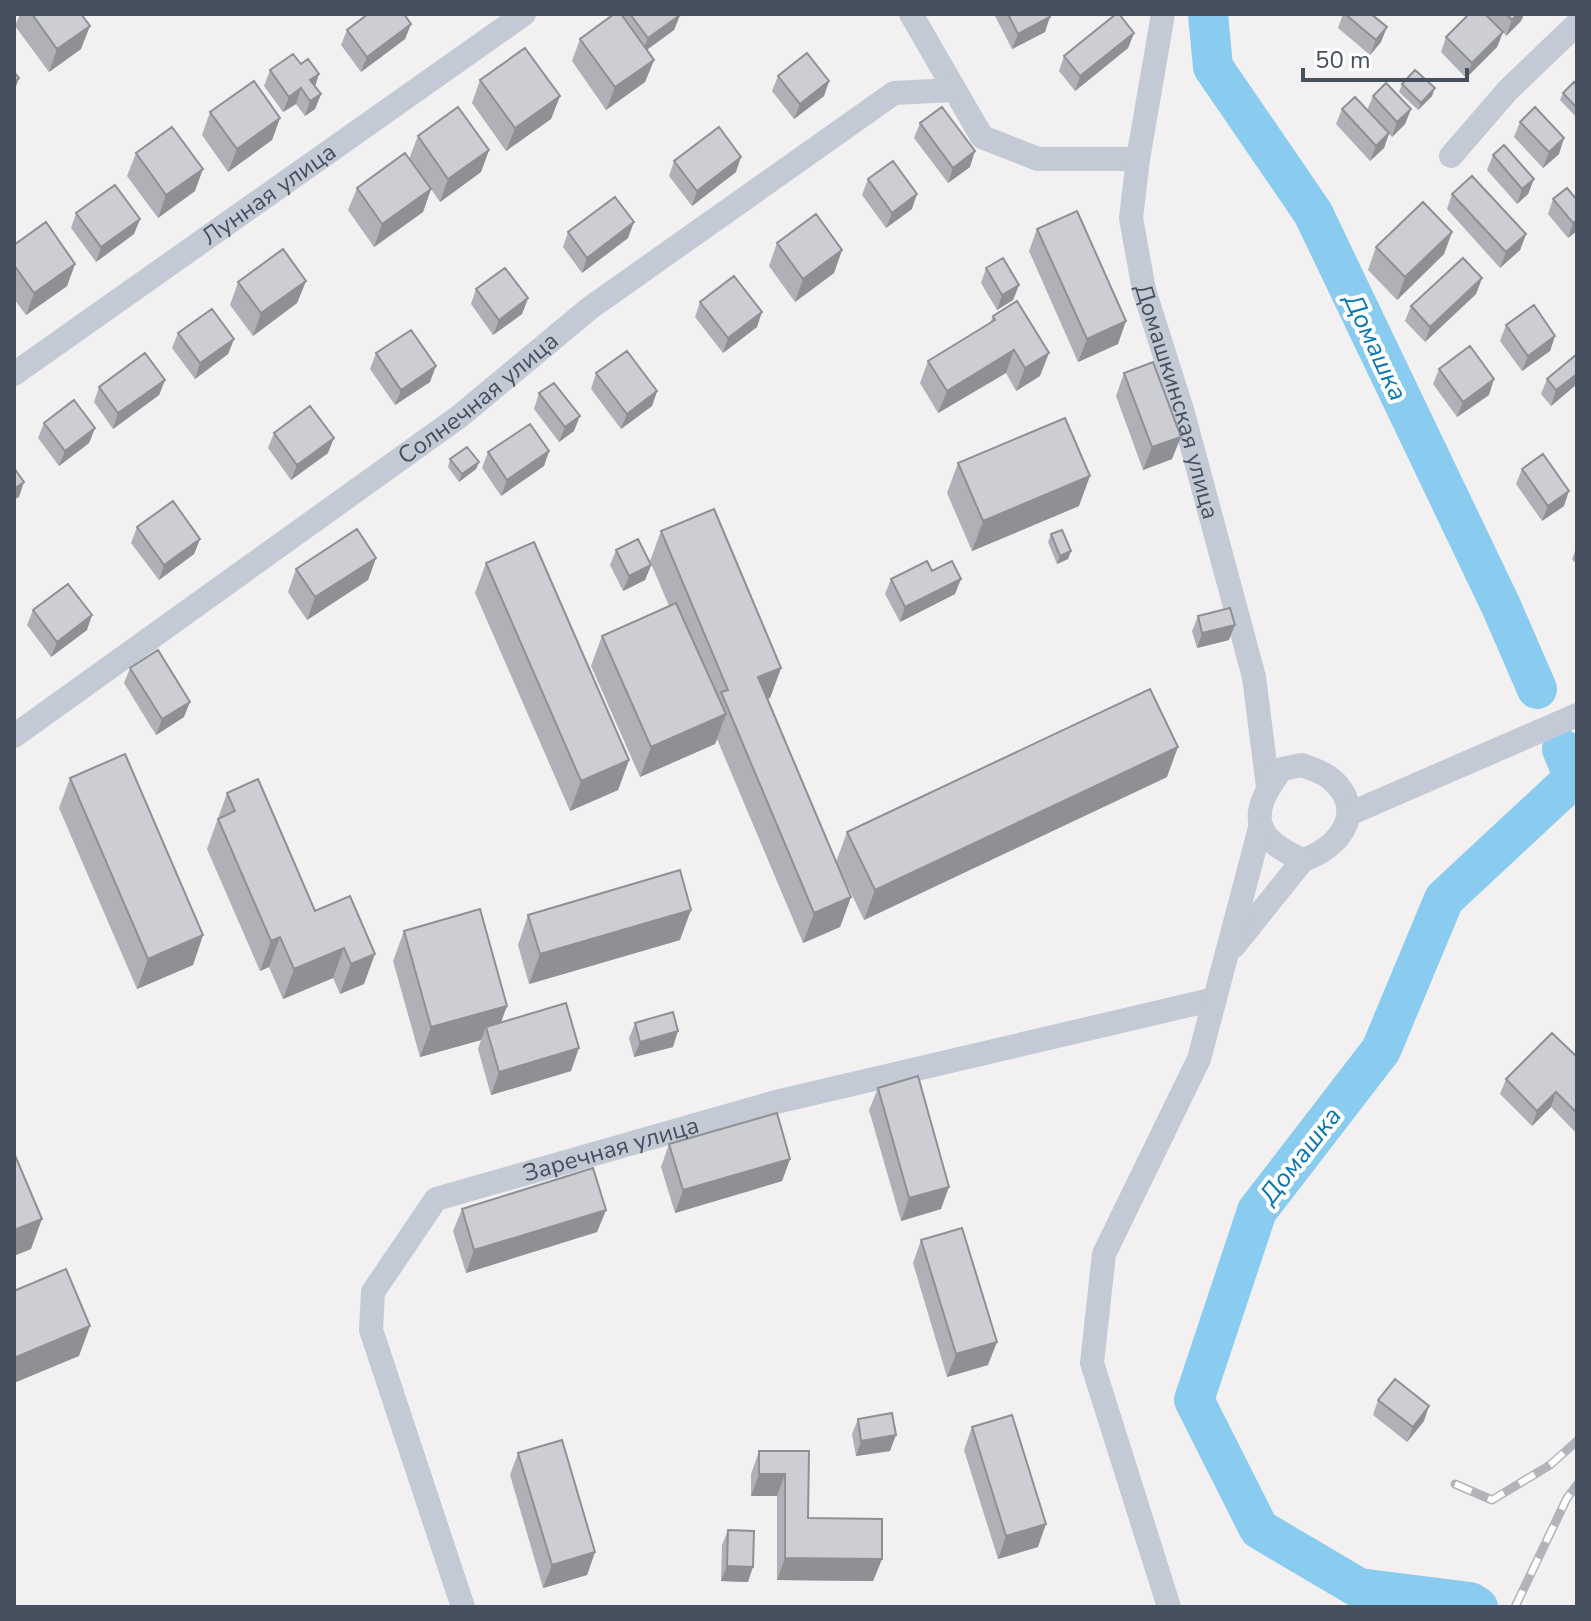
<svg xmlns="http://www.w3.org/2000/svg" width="1591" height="1621" font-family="'Nunito Sans',sans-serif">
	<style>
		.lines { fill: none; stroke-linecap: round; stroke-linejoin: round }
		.river { stroke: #89ccef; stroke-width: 40 }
		.minor { stroke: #c3cad5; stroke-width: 24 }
		.rail-casing { stroke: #b2b4ba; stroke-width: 9 }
		.rail { stroke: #fff; stroke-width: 6; stroke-dasharray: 18; stroke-linecap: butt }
		.wall { fill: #afb1b6 }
		.shaded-wall { fill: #8f9094 }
		.building { fill: #ccced4; stroke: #8f9094; stroke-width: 2 }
		.labels { text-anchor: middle; stroke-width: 8; stroke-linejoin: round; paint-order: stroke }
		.street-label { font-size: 24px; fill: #47505e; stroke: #fff }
		.water-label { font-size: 26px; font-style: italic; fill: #0876b0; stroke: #fff }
	</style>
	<rect width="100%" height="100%" fill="#f2f0f0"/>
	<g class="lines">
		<path class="river" d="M1208,14L1213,67L1313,213L1501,606L1537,689
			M1478,1607L1470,1602L1359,1588L1259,1529L1194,1400L1257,1211L1381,1050L1444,899L1574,778L1562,749"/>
		<g class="minor">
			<path d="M911,14L982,137L1038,159H1138"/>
			<path id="s1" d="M1163,14L1138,159L1131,218L1144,290L1183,413L1254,677L1268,787"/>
			<path d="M1451,156L1508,90L1577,24"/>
			<path id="s2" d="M14,374L524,14"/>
			<path id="s3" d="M14,736L460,416L590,308L894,93L953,90"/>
			<path d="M1302,765C1311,769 1324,772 1331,779C1368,810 1340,848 1303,860C1251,838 1248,812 1282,769Z"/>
			<path d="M1349,814L1577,715"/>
			<path d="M1234,946L1303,860"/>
			<path id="s4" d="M463,1607L371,1330L373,1292L436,1199L776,1102L1215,999"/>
			<path d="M1169,1607L1092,1363L1104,1254L1199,1059L1260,828"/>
		</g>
		<defs>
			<path id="rail" d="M1455,1484L1492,1500L1550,1465L1577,1441
				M1515,1607L1567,1498L1577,1485"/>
		</defs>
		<use href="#rail" class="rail-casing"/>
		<use href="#rail" class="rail"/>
	</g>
	<path class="wall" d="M20,14H81V49L49,72L15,26Z
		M614,14L680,15L674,30L647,50L654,60L645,82L606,110L572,61L580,39Z
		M994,14H1049L1045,32L1012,49Z
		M1343,14H1371L1381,42L1370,55L1338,28Z
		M1486,14H1524L1521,21L1506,36L1503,32L1497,47L1466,78L1441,52L1446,37L1500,29Z
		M411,24L405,39L361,72L341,45L347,30Z
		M1134,33L1128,48L1075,91L1059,71L1064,56Z
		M301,64L319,74L315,86L321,94L315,109L305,116L296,104L283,112L264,86L270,70Z
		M778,76L829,81L824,96L794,119L772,91Z
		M480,80L560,96L551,119L506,151L472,103Z
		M1402,84L1432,96L1418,110L1399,92Z
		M1577,85V118L1560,100L1563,93Z
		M1373,96L1411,109L1405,124L1392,137L1389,134L1384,148L1370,161L1336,124L1342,109L1367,110Z
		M210,112L280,118L272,140L228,172L202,135Z
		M1520,122L1559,154L1543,168L1514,137Z
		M920,123L970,167L948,183L914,138Z
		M418,136L489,150L481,172L440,202L431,189L423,212L374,247L348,210L357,188L409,159Z
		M136,153L195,191L158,218L127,176Z
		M1493,155L1534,179L1528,194L1517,204L1487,170Z
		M674,161L736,172L692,206L669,176Z
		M868,179L912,209L886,228L862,195Z
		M1452,194L1526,234L1520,250L1500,268L1447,209Z
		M1553,199L1577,200V231L1568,238L1548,214Z
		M76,213L140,219L134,234L96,262L71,228Z
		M1037,229L1118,344L1078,362L1029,251Z
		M568,232L628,238L582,273L563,247Z
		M1452,232L1444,254L1397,300L1368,270L1376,247Z
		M777,243L842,250L834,273L795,302L769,266Z
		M14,245L75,264L67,286L26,315L14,299Z
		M986,268L1019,285L1013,300L997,310L981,283Z
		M1482,278L1476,294L1425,342L1405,321L1411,306Z
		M306,281L297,303L253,336L230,305L238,282Z
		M476,289L528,298L522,314L493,335L471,304Z
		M700,302L757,327L723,353L695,317Z
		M993,316L1040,376L1016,391L1006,373L938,413L920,383L928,361L990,323Z
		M1506,325L1555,336L1550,351L1522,371L1500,341Z
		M178,333L234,339L228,354L195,379L172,348Z
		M376,353L430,382L395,405L370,369Z
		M1577,354V384L1551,406L1541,394L1547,379Z
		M1439,369L1489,395L1457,417L1433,384Z
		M596,373L657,391L652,406L621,429L591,389Z
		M1124,373L1172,459L1143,470L1116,396Z
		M165,380L159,395L113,429L94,402L99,387Z
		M539,393L574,431L559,442L534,409Z
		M44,423L95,428L89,443L59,466L38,438Z
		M274,433L328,453L291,480L268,448Z
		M549,451L544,466L501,496L482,468L488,452Z
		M450,459L479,462L476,469L459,482L448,467Z
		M958,463L1079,506L972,551L947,493Z
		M1522,469L1564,506L1542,521L1516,484Z
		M137,527L200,539L194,554L159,580L131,543Z
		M661,531L781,668L770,698H768L851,897L840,927L803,943L717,739L715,744L640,777L591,666L602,636L669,606L650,561Z
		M1051,534L1071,551L1068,559L1057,564L1048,542Z
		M1577,546V565L1572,559Z
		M616,550L651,565L645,580L623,591L610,565Z
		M376,558L368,580L307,620L288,592L296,569Z
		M486,563L629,760L618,790L570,811L475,593Z
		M932,571L955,594L900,622L885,594L891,579Z
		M33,610L87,630L51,657L27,625Z
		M1198,616L1229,640L1197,648L1192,631Z
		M130,668L184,717L156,735L124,683Z
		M1167,777L864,920L836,862L847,832Z
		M70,778L203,935L193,965L137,989L59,808Z
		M227,793L315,911L350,896L364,984L340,994L333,978L283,999L269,967L260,971L207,849Z
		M528,915L680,940L529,984L518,945Z
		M404,931L501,1022L571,1071L491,1095L478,1049L481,1040L420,1057L393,961Z
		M635,1023L673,1047L634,1057L629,1038Z
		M1577,1057V1134L1551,1107L1532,1126L1500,1094L1506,1079Z
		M878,1088L941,1209L901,1221L869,1110Z
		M669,1144L790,1159L782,1181L675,1213L661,1167Z
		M462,1209L606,1210L597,1232L466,1273L453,1231Z
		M921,1240L988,1365L947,1377L913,1263Z
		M1378,1400L1424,1421L1407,1442L1373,1415Z
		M858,1419L890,1451L856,1456L852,1434Z
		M972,1427L1038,1547L998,1559L964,1450Z
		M759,1451H809L808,1518L882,1559L873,1581L777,1580V1496H751V1474Z
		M518,1453L595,1552L587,1575L543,1588L510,1475Z
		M728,1530L748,1582L721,1581L722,1545Z"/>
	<path class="shaded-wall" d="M1518,14H1524L1521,21L1506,36L1512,20Z
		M680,15L674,30L642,53L648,38Z
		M1050,17L1045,32L1012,49L1018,34Z
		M411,24L405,39L361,72L367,57Z
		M90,26L81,49L49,72L57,49Z
		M1387,27L1381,42L1370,55L1376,40Z
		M1503,32L1497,47L1466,78L1472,63Z
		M1134,33L1128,48L1075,91L1080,76Z
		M654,60L645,82L606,110L615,87Z
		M319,74L314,89L305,95L310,80Z
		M19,78L14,92V82Z
		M829,81L824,96L794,119L800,104Z
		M301,88L296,104L283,112L289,97Z
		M1435,88L1432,96L1418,110L1421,103Z
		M321,94L315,109L305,116L310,101Z
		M560,96L551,119L506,151L515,128Z
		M1411,109L1405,124L1392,137L1397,122Z
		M280,118L272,140L228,172L237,149Z
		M1389,133L1384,148L1370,161L1376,146Z
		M1564,138L1559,154L1543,168L1549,152Z
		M489,150L481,172L440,202L448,179Z
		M975,151L970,167L948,183L953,168Z
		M741,157L736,172L692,206L697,191Z
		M203,169L195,191L158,218L166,195Z
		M1534,179L1528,194L1517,204L1522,189Z
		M431,189L423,212L374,247L382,224Z
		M917,194L912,209L886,228L892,213Z
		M140,219L134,234L96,262L101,247Z
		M1577,220V231L1568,238L1573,223Z
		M634,222L628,238L582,273L587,258Z
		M1452,232L1444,254L1397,300L1405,277Z
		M1526,234L1520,250L1500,268L1506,252Z
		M842,250L834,273L795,302L803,279Z
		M75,264L67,286L26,315L34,293Z
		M1482,278L1476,294L1425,342L1430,327Z
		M306,281L297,303L253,336L261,313Z
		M1019,285L1013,300L997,310L1002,295Z
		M528,298L522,314L493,335L499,320Z
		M762,312L757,327L723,353L728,338Z
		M1126,321L1118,344L1078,362L1087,339Z
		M1555,336L1550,351L1522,371L1528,356Z
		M234,339L228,354L195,379L200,363Z
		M1014,350L1006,373L938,413L947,391Z
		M1049,353L1040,376L1016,391L1025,368Z
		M436,366L430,382L395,405L401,390Z
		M1577,374V384L1551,406L1556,390Z
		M1494,379L1489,395L1457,417L1463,402Z
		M165,380L159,395L113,429L118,413Z
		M657,391L652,406L621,429L627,414Z
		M580,416L574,431L559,442L565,427Z
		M95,428L89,443L59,466L65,451Z
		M1181,437L1172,459L1143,470L1152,447Z
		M334,438L328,453L291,480L297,465Z
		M549,451L544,466L501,496L507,480Z
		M479,462L476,469L459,482L462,474Z
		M1090,476L1079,506L972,551L983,521Z
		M24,482L19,497L14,500V489Z
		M1569,491L1564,506L1542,521L1548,506Z
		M200,539L194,554L159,580L164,565Z
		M1071,551L1068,559L1057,564L1060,556Z
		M376,558L368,580L307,620L315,597Z
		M651,565L645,580L623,591L629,576Z
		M961,579L955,594L900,622L905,607Z
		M92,615L87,630L51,657L57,642Z
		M1235,625L1229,640L1197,648L1202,633Z
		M781,668L770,698L748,707L758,677Z
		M190,702L184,717L156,735L162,719Z
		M726,714L715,744L640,777L651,747Z
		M1178,747L1167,777L864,920L875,890Z
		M629,760L618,790L570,811L581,781Z
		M851,897L840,927L803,943L814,913Z
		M691,910L680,940L529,984L540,954Z
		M203,935L193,965L137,989L148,959Z
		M280,937L269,967L260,971L271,941Z
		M344,948L333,978L283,999L294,969Z
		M375,954L364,984L340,994L351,964Z
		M507,1006L496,1036L486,1027L481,1040L420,1057L431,1027Z
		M678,1031L673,1047L634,1057L640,1042Z
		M579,1048L571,1071L491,1095L499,1072Z
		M1556,1092L1551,1107L1532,1126L1537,1111Z
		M790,1159L782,1181L675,1213L683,1190Z
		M949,1187L941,1209L901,1221L909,1198Z
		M606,1210L597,1232L466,1273L474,1250Z
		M42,1219L31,1249L14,1256V1230Z
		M90,1326L79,1356L14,1383V1358Z
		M997,1342L988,1365L947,1377L956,1354Z
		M1429,1406L1424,1421L1407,1442L1413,1427Z
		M896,1435L890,1451L856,1456L861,1441Z
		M759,1474H785L777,1496H751Z
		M1046,1524L1038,1547L998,1559L1006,1536Z
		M595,1552L587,1575L543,1588L552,1565Z
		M785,1558L882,1559L873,1581L777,1580Z
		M727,1566L753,1567L748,1582L721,1581Z"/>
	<path class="building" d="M32,14H81L90,26L57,49Z
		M368,14H404L411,24L367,57L347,30Z
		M614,14H621L654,60L615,87L580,39Z
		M630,14H679L680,15L648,38Z
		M1008,14H1049L1050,17L1018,34Z
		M1116,14H1119L1134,33L1080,76L1064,56Z
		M1345,14H1371L1387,27L1376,40Z
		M1469,14H1485L1503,32L1472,63L1446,37Z
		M1506,14H1518L1512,20Z
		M525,48L560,96L515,128L480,80Z
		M807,53L829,81L800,104L778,76Z
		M293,54L301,64L308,59L319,74L310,80L321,94L310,101L301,88L289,97L270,70Z
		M1415,70L1435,88L1421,103L1402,84Z
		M14,72L19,78L14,82Z
		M254,81L280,118L237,149L210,112Z
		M1574,82L1577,85V108L1563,93Z
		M1386,83L1411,109L1397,122L1373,96Z
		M1355,97L1389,133L1376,146L1342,109Z
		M458,107L489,150L448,179L418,136Z
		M942,107L975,151L953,168L920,123Z
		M1535,107L1564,138L1549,152L1520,122Z
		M172,127L203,169L166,195L136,153Z
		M719,127L741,157L697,191L674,161Z
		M1504,145L1534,179L1522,189L1493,155Z
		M405,153L431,189L382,224L357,188Z
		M893,161L917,194L892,213L868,179Z
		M1472,176L1526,234L1506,252L1452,194Z
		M115,185L140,219L101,247L76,213Z
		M1567,188L1577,200V220L1573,223L1553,199Z
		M615,197L634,222L587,258L568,232Z
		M1423,202L1452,232L1405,277L1376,247Z
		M1077,211L1126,321L1087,339L1037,229Z
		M816,214L842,250L803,279L777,243Z
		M46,222L75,264L34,293L14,265V245Z
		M283,249L306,281L261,313L238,282Z
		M1003,258L1019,285L1002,295L986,268Z
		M1463,258L1482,278L1430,327L1411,306Z
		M505,268L528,298L499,320L476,289Z
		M734,276L762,312L728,338L700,302Z
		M1017,301L1049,353L1025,368L1014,350L947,391L928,361L995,320L993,316Z
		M1534,305L1555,336L1528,356L1506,325Z
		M212,309L234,339L200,363L178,333Z
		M411,330L436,366L401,390L376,353Z
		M1470,346L1494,379L1463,402L1439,369Z
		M627,351L657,391L627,414L596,373Z
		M145,353L165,380L118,413L99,387Z
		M1577,354V374L1556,390L1547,379Z
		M1153,362L1181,437L1152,447L1124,373Z
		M554,383L580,416L565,427L539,393Z
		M74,400L95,428L65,451L44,423Z
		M310,406L334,438L297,465L274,433Z
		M1065,418L1090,476L983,521L958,463Z
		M530,424L549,451L507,480L488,452Z
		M467,447L479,462L462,474L450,459Z
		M1543,454L1569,491L1548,506L1522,469Z
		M14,468L24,482L14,489Z
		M173,501L200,539L164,565L137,527Z
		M714,509L781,668L758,677L851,897L814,913L721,692L728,690L661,531Z
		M357,529L376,558L315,597L296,569Z
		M1062,530L1071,551L1060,556L1051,534Z
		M638,539L651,565L629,576L616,550Z
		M534,542L629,760L581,781L486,563Z
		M927,561L932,571L952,561L961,579L905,607L891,579Z
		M68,584L92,615L57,642L33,610Z
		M676,603L726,714L651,747L602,636Z
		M1230,608L1235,625L1202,633L1198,616Z
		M158,650L190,702L162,719L130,668Z
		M1150,689L1178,747L875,890L847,832Z
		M125,754L203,935L148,959L70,778Z
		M258,779L315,911L350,896L375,954L351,964L344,948L294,969L280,937L271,941L218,819L235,811L227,793Z
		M680,870L691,910L540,954L528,915Z
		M480,909L507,1006L431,1027L404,931Z
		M566,1003L579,1048L499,1072L486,1027Z
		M673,1012L678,1031L640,1042L635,1023Z
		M1552,1033L1577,1057V1113L1556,1092L1537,1111L1506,1079Z
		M918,1076L949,1187L909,1198L878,1088Z
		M777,1113L790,1159L683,1190L669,1144Z
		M14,1153L42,1219L14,1230Z
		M593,1168L606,1210L474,1250L462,1209Z
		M962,1228L997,1342L956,1354L921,1240Z
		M66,1269L90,1326L14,1358V1291Z
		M1395,1379L1429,1406L1413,1427L1378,1400Z
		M892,1413L896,1435L861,1441L858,1419Z
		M1012,1415L1046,1524L1006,1536L972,1427Z
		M562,1440L595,1552L552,1565L518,1453Z
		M759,1451H809L808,1518L882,1519V1559L785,1558V1474H759Z
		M728,1530L754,1531L753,1567L727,1566Z"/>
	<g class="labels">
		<g class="street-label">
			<text dy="8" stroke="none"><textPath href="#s2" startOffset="312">Лунная улица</textPath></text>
			<text dy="8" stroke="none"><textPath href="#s3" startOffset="574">Солнечная улица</textPath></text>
			<text dy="8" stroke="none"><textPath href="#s1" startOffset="396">Домашкинская улица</textPath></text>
			<text dy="8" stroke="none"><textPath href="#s4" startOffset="624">Заречная улица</textPath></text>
		</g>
		<g class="water-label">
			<text transform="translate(1376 347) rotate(65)" y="9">Домашка</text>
			<text transform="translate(1300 1155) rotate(-52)" y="9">Домашка</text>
		</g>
	</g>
	<rect width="1591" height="1621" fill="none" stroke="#47505e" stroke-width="32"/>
	<path d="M1303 68v12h164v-12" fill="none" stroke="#47505e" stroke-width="4"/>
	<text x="1315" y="68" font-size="24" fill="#47505e" stroke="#ffffff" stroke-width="6" paint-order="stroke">50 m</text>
</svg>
